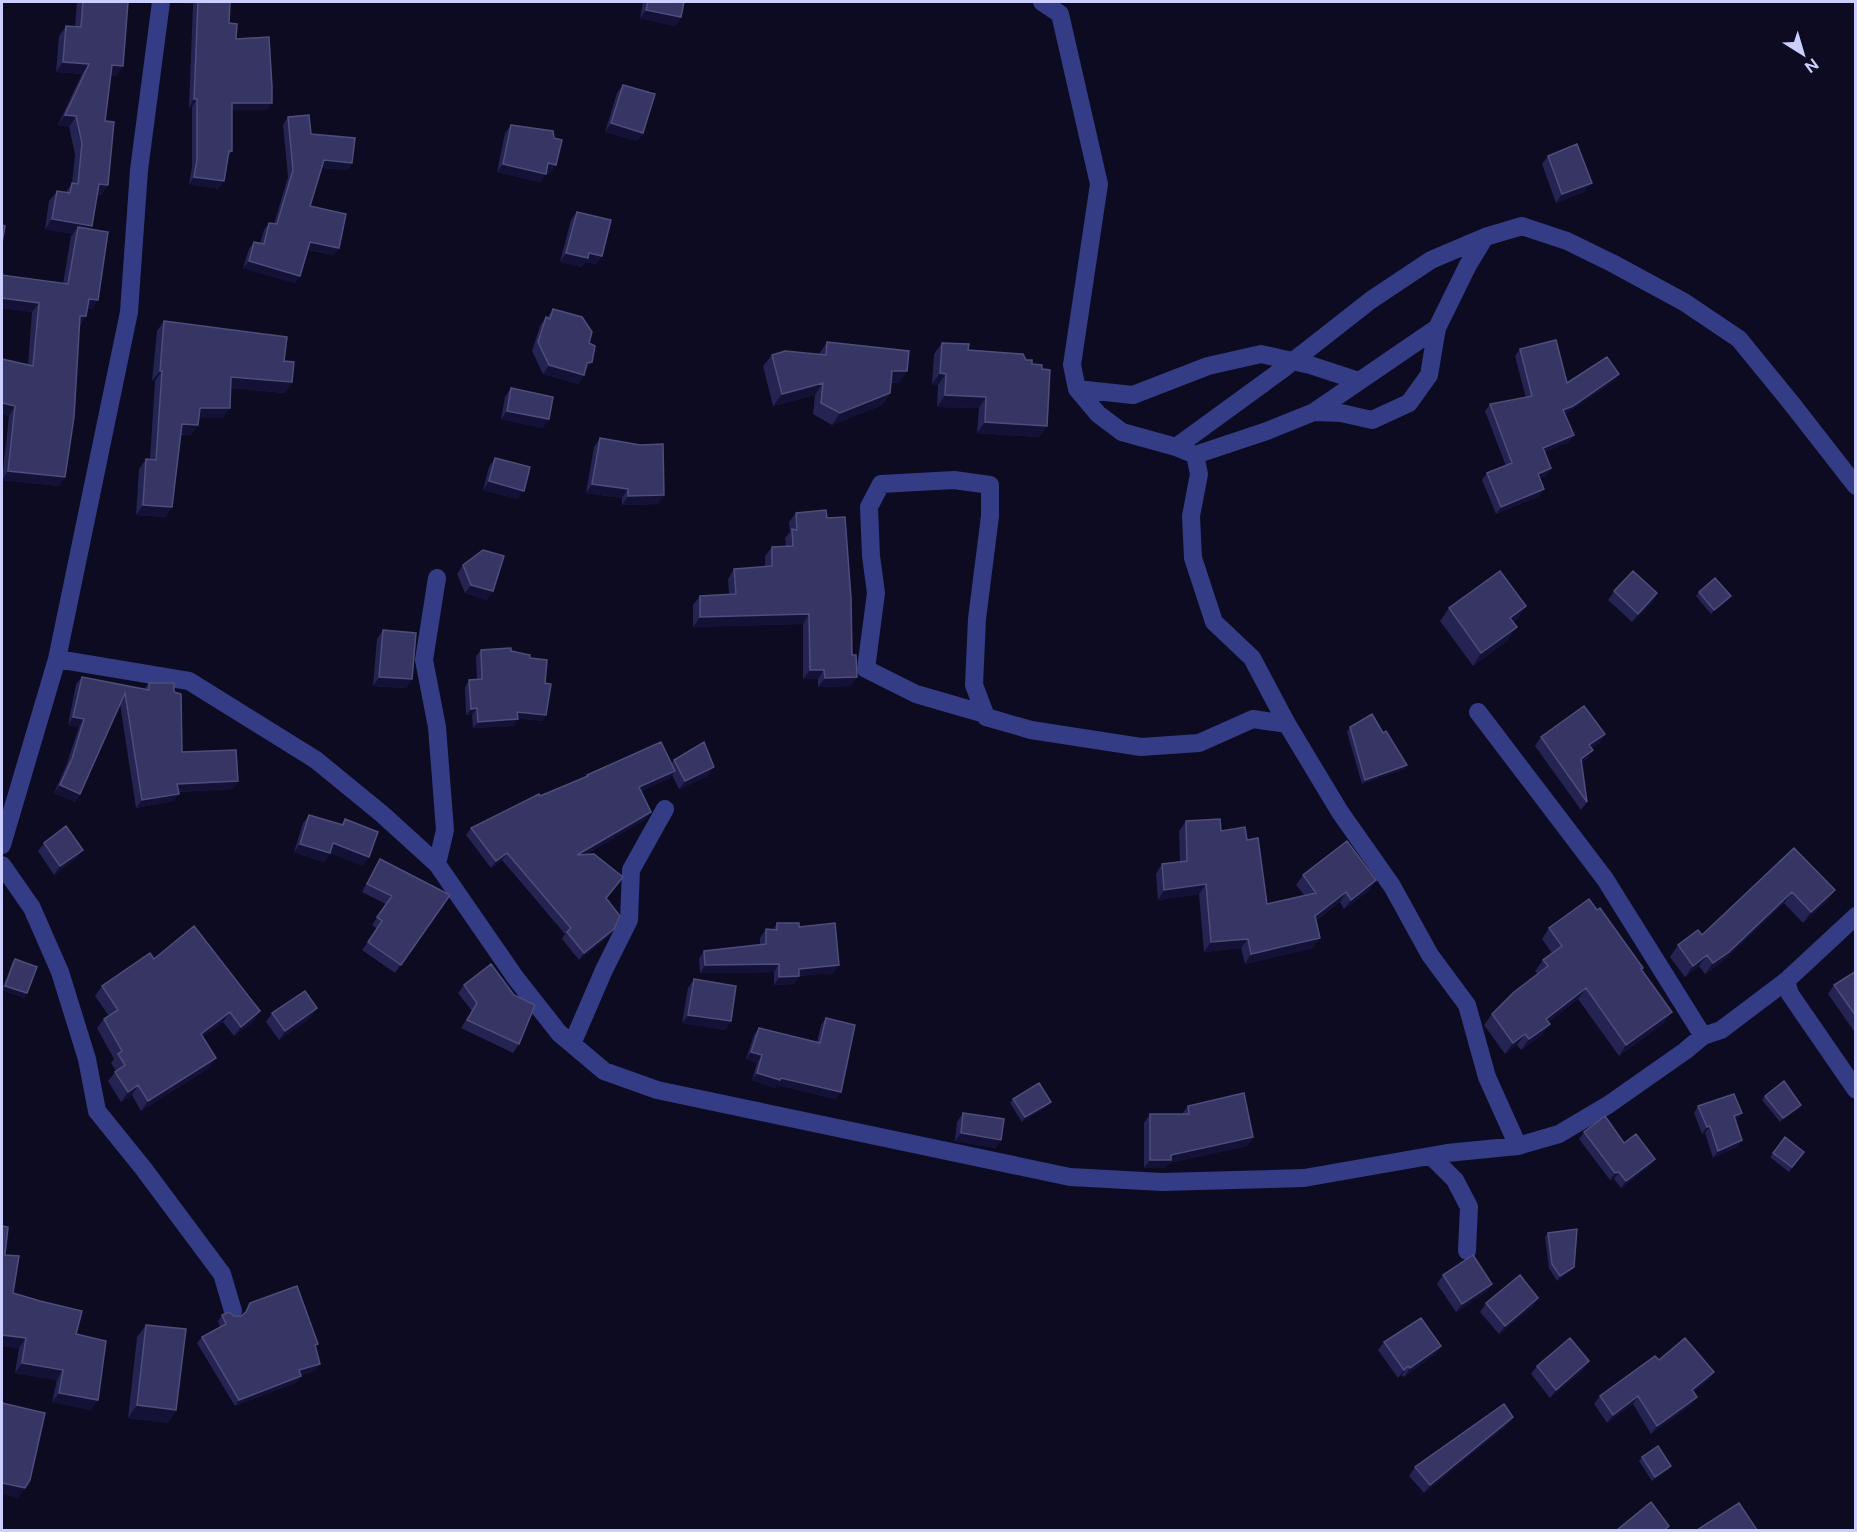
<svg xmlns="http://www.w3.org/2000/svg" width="1857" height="1532" font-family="Figtree,sans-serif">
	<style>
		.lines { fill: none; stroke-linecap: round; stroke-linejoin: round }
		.minor { stroke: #333c84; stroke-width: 18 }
		.wall { fill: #252351 }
		.shaded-wall { fill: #131236 }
		.building { fill: #373564; stroke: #4e4d7c; stroke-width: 1.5 }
	</style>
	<rect width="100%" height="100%" fill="#0c0b21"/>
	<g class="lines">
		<path class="minor" d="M1042,2L1060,14L1099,184L1072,365L1077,389L1098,414L1122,432L1176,447L1195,455L1199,474L1191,516L1193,558L1214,622L1252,658L1287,724L1340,812L1392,886L1430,955L1467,1005L1487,1077L1518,1146
			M1077,389L1133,395L1208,366L1261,354L1310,365L1359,381
			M1314,412L1437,328
			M1176,447L1283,369L1371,300L1431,260L1485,237L1522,226L1567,241L1612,263L1684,302L1739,339L1792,404L1856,486
			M1195,455L1267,431L1314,412L1341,413L1372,420L1409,403L1429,375L1437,328L1468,265L1485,237
			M57,659L189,681L316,760L382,814L437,864L515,977L559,1033L604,1071L657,1090L1070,1177L1162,1182L1304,1178L1447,1153L1518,1146L1559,1134L1608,1105L1685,1051L1703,1036L1721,1030L1786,981L1856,916
			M1478,712L1605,879L1703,1036
			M985,714L916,694L866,669L876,593L871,556L869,507L881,484L954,480L990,485V516L977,619L974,685L985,714L986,717L1031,730L1141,747L1199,743L1253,719L1287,724
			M2,845L57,659L129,312L139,170L161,2
			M437,864L445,830L437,727L424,660L437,578
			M2,865L32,908L60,972L87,1059L97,1111L143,1168L222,1274L233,1311
			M1786,981L1790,994L1856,1090
			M572,1044L604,970L629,920L631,870L665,809
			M1431,1156L1455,1180L1469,1207L1467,1251"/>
	</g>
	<path class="wall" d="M77,2H128L123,66L116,76H111L105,121L108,185L101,195H97L90,229L92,309H87L86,316L80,326L59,486L2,480L9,416L2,414V359L28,365L32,312L2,308V275L63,284L71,236L73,234L45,229L49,201L57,191L66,192L72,184L75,154L69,127L58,125L82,74L56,72L59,36L66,26H75Z
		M182,2H226L229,23L236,39L272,103L267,110H232V151L228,156L219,189L189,184L192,167V107H189L193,4L181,3Z
		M643,2H684L681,17L675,26L640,18Z
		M623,85L643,133L637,141L605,132L617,93Z
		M288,117L352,163L347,170L321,168L310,206L334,255L308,250L300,276L295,283L243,268L249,249L254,242L260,243L264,230L269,223L274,224L288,177L283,125Z
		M511,125L550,174L546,173L540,182L497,172L505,133Z
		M1548,156L1586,191L1556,203L1542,164Z
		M577,212L602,256L596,264L585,262L582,267L560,262L571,220Z
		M553,309L589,343L592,362L585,371L584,375L578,384L543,374L532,351L540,326L546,317L547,318Z
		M164,321L284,361L292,382L285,393L231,388L223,418H199L191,435H181L172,507L165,517L136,515L139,469L146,459H150L155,381H152L157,331Z
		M827,342L899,383H891L890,393L882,405L832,425L813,414L815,395L773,406L763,366L772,355L819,354Z
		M942,343L968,350L1026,360L1032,364L1047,426L1039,437L977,433L979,408L937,407L938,385L932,384L934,354Z
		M1520,349L1567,383L1614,381L1565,414L1569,442L1545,452L1551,468L1546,476L1540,478L1544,489L1539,496L1496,514L1482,480L1487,473L1506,466L1485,411L1490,404L1526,398L1515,356Z
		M511,388L543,428L501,419L505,397Z
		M600,438L658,504L622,505V498L586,493L594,447Z
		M495,458L518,499L483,490L489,467Z
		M796,513L827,518L857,677L850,686L818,687V679H803V624L693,627V605L700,596L729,594L728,579L734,569L765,566V556L772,547L786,546L785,538L790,532L789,522Z
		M463,565L487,600L465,593L457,574Z
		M1614,591L1657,593L1652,602L1632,622L1608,600Z
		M1699,592L1731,596L1728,600L1711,614L1696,596Z
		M1526,606L1517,619L1513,622L1508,640L1473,666L1440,621L1449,608Z
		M383,630L412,679L406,688L373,686L377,639Z
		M481,650L511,651L530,658L545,683L546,715L542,721L518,718L513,726L473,728L472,715H466L465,687L469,680H477L476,656Z
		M82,677L144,689L149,683L174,692L182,752L238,781L232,789L179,792V794L173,801L136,808L120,704L80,794L75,802L54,793L66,766L79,727L68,725L76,684Z
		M1350,727L1383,733L1407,765L1404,769L1362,784L1347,732Z
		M1605,734L1599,743L1591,748L1587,759L1581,763L1587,802L1581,810L1535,746L1541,737Z
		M674,760L708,776L679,789L672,775L670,778L641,791L651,812L646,819L585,855L623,877L606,898L609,936L579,960L562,939L565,934L502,860L491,868L466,835L471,828L540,796L586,777L587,775L671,764Z
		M309,815L341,825L345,819L363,866L330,853L324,862L294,852L303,823Z
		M1186,821L1247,840L1267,904L1304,895L1296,885L1303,875L1370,890L1344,909L1340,902L1316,920L1313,948L1245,964L1241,948L1204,952L1199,894L1158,900L1156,874L1162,864L1180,862L1179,831Z
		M44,843L77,858L54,875L38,851Z
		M1794,848L1835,890L1827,901L1803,923L1784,903L1721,963L1705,974L1699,966L1685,977L1670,957L1678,945L1702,935Z
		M380,859L450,895L395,973L362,950L377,929L372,925L386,904L362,892L375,867Z
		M777,923L799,927L839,965L833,973L799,976L794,984L774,985V972L700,973L699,959L704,951L760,944V938L766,929L773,930Z
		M1549,928L1643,968L1642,969L1664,1023L1619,1056L1578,999L1548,1022L1542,1035L1521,1050L1517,1045L1505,1054L1484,1025L1492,1014L1538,974L1535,971L1543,960L1552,953L1542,939Z
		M15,959L27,993L24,998L2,990L12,963Z
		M154,959L254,1021L234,1036L223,1022L203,1037L209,1068L141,1111L132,1095L121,1102L108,1081L116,1071L111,1063L114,1059L97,1028L104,1019L109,1016L95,996L102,986Z
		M1856,971V1034L1828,994L1834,985Z
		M694,979L731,1021L725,1030L682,1023L688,988Z
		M464,985L519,1044L513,1053L461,1028L472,1011L458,993Z
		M272,1013L311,1017L279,1040L266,1022Z
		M826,1018L836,1099L777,1085L775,1088L752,1080L757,1063L746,1059L754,1035L759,1028L817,1042L821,1025Z
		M1765,1096L1798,1109L1780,1122L1762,1100Z
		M1013,1099L1051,1102L1048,1106L1022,1122L1010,1103Z
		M1188,1106L1253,1137L1247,1146L1169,1163L1165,1168H1144V1123L1150,1114H1182Z
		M1698,1106L1737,1120L1736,1121L1742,1140L1737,1147L1713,1158L1705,1133L1702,1134L1694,1113Z
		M963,1113L1001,1140L995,1148L955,1141L957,1122Z
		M1584,1132L1624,1143L1650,1166L1621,1188L1614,1179L1610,1180L1579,1139Z
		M1785,1137L1804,1152L1789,1172L1770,1157Z
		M2,1226L5,1255L13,1293L76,1334L91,1410L52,1402L57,1380L15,1373L19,1348L2,1346Z
		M1548,1233L1571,1271L1557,1281L1549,1268L1545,1237Z
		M1443,1275L1492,1284L1486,1292L1456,1312L1437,1284Z
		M1538,1298L1532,1307L1499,1334L1480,1312L1486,1303Z
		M250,1303L316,1348V1370L301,1375V1376L297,1382L235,1406L197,1343L202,1337L220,1327L218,1321L222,1315L241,1316L244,1314Z
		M146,1325L176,1410L168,1423L128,1418L137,1337Z
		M1384,1342L1441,1346L1435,1354L1404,1377L1402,1375L1398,1378L1378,1350Z
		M1537,1366L1583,1370L1550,1398L1531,1374Z
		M1714,1372L1708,1380L1693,1392L1691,1405L1651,1434L1633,1404L1607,1423L1594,1404L1600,1396Z
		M1513,1417L1507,1425L1424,1493L1409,1476L1415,1467Z
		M1642,1457L1668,1470L1652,1481L1639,1461Z"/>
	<path class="shaded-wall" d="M183,2H195L193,4L181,3Z
		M646,10L681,17L675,26L640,18Z
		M63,62L89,64L82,74L56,72Z
		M112,65L123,66L116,76H105Z
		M194,99H197L192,107H189Z
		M232,103H272L267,110H226Z
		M65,115L76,116L69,127L58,125Z
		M611,123L643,133L637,141L605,132Z
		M324,160L352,163L347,170L318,168Z
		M548,163L556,165L550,174L542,172Z
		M503,164L546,174L540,182L497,172Z
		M194,177L224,181L219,189L189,184Z
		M1592,183L1586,191L1556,203L1562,194Z
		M99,184L108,185L101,195L91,194Z
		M52,219L92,226L85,236L78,227L73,234L45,229Z
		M310,242L339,248L334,255L305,249Z
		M566,253H589L602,256L596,264L585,262L582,267L560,262Z
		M249,261L300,276L295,283L243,268Z
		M2,298L39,303L32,312L2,308Z
		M89,299L98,300L92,309L82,308Z
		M80,316H86L80,326Z
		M592,362L586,371L581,372L587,363Z
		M549,365L584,375L578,384L543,374Z
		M160,371H162L155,381H152Z
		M892,371H907L899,383L884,382Z
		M940,373L946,374L938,385L932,384Z
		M1619,374L1614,381L1568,413L1558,417L1563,410Z
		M231,377L292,382L285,393L224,387Z
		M823,383L815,395L773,406L782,394Z
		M890,393L882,405L832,425L840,413Z
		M945,395L986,397L979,408L937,407Z
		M2,403L15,406L9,416L2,414Z
		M200,408H230L223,418H193Z
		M507,411L549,419L543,428L501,419Z
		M985,422L1047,426L1039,437L977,433Z
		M182,424L198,425L191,435L175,434Z
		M1574,435L1569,442L1538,455L1543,448Z
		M1551,468L1546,476L1533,481L1538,474Z
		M8,471L65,477L59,486L2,480Z
		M489,481L524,491L518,499L483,490Z
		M592,484L628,489L622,498L586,493Z
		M1544,489L1539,496L1496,514L1501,507Z
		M664,495L658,504L622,505L628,496Z
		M143,505L172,507L165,517L136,515Z
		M471,585L493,591L487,600L465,593Z
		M1657,593L1652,602L1632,622L1638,614Z
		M1731,596L1728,600L1711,614L1714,610Z
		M1526,606L1517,619L1501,630L1510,618Z
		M809,614L803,624L693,627L700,617Z
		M1517,627L1508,640L1473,666L1481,653Z
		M810,670H824L818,679H803Z
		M379,677L412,679L406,688L373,686Z
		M857,677L850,686L818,687L825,678Z
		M477,708L472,715H466L471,709Z
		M517,712L546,715L542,721L513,718Z
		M73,717L84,719L79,727L68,725Z
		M518,719L513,726L473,728L478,722Z
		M1605,734L1599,743L1584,754L1589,745Z
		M1593,750L1587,759L1575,767L1581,759Z
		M1407,765L1404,769L1362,784L1365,780Z
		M714,767L708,776L679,789L685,781Z
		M675,771L670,778L634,795L639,787Z
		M238,781L232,789L172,792L177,784Z
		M60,785L80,794L75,802L54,793Z
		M179,794L173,801L136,808L142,800Z
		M651,812L646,819L572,863L577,855Z
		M333,843L369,857L363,866L327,852Z
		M300,844L330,853L324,862L294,852Z
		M83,850L77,858L54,875L60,866Z
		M507,853L502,860L491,868L496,861Z
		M1376,880L1370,890L1344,909L1351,900Z
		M1206,884L1199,894L1158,900L1164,890Z
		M1835,890L1827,901L1803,923L1811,912Z
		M1346,892L1340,902L1308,925L1315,916Z
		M1792,892L1784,903L1721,963L1705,974L1713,963Z
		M614,929L609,936L579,960L584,953Z
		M1320,938L1313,948L1245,964L1251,954Z
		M1248,939L1241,948L1204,952L1211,942Z
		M1707,955L1699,966L1685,977L1693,966Z
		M779,964L774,972L700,973L705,965Z
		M839,965L833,973L796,976H799L794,984L774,985L779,977L799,969Z
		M5,986L27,993L24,998L2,990Z
		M1586,988L1578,999L1538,1029L1546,1019Z
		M317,1008L311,1017L279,1040L285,1031Z
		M260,1011L254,1021L234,1036L241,1027Z
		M230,1012L223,1022L194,1044L201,1034Z
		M1672,1012L1664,1023L1619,1056L1626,1045Z
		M688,1015L731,1021L725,1030L682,1023Z
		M1550,1024L1542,1035L1521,1050L1529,1039Z
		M1525,1034L1517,1045L1505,1054L1513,1043Z
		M751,1052L762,1055L757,1063L746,1059Z
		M216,1058L209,1068L141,1111L148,1101Z
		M757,1073L781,1078L841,1092L836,1099L777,1085L775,1088L752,1080Z
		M138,1085L132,1095L121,1102L128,1092Z
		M1051,1102L1048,1106L1022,1122L1025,1117Z
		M1801,1105L1798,1109L1780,1122L1783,1118Z
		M1742,1113L1737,1120L1729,1123L1734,1116Z
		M1710,1126L1705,1133L1702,1134L1707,1127Z
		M961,1133L1001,1140L995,1148L955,1141Z
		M1253,1137L1247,1146L1169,1163L1165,1168H1144L1150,1160Z
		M1742,1140L1737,1147L1713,1158L1718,1151Z
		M1655,1159L1650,1166L1621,1188L1626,1181Z
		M1619,1172L1614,1179L1610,1180L1615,1173Z
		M1574,1267L1571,1271L1557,1281L1560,1276Z
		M1492,1284L1486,1292L1456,1312L1462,1304Z
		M1538,1298L1532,1307L1499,1334L1505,1326Z
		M2,1335L26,1338L19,1348L2,1346Z
		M1441,1346L1435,1354L1404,1377L1410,1368Z
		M1589,1361L1583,1370L1550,1398L1556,1390Z
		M22,1363L63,1370L57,1380L15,1373Z
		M320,1364L316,1370L295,1376L299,1370Z
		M1408,1366L1402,1375L1398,1378L1404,1370Z
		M1714,1372L1708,1380L1686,1399L1692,1390Z
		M301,1376L297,1382L235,1406L239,1400Z
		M59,1393L98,1400L91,1410L52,1402Z
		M1638,1396L1633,1404L1607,1423L1613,1415Z
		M1697,1397L1691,1405L1651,1434L1657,1426Z
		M137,1405L176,1410L168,1423L128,1418Z
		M1513,1417L1507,1425L1424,1493L1430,1485Z
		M1671,1466L1668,1470L1652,1481L1655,1477Z
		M2,1483L25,1488L18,1498L2,1494Z"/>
	<path class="building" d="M83,2H128L123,66L112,65L105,121L114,122L108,185L99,184L92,226L52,219L57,191L70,193L72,183L78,184L82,143L76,116L65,115L89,64L63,62L66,26L81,27Z
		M198,2H230L229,23L237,24L236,39L269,37L272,87V103H232V151H229L224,181L194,177L197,159V99H194Z
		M648,2H684L681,17L646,10Z
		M623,85L655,94L643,133L611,123Z
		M309,115L311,134L355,138L352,163L324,160L310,206L346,214L339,248L310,242L300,276L249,261L254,242L264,244L269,223L277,224L293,170L288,117Z
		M511,125L553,131L554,138L562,140L556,165L548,163L546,174L503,164Z
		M1577,144L1592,183L1562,194L1548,156Z
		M577,212L611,220L602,256L589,253L588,258L566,253Z
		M2,225L5,226L2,243Z
		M78,227L108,232L98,300L89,299L86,316H80L74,417L65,477L8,471L15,406L2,403V359L33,366L39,303L2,298V275L68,284Z
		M553,309L582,317L592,332L589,343L595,346L592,362L587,363L584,375L549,365L538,342L546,317L550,319Z
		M164,321L287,337L284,361L294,362L292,382L231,377L230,408H200L198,425L182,424L172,507L143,505L146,459L156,460L162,371H160Z
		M1556,340L1567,383L1607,357L1619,374L1573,406L1563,410L1574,435L1543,448L1551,468L1538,474L1544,489L1501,507L1487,473L1512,463L1490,404L1532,396L1520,349Z
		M827,342L909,351L907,371H892L890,393L840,413L821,403L823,383L782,394L772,355L785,351L826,355Z
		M942,343L969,344L968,350L1023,354L1026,360H1032V364L1042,365V369L1050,370L1047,426L985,422L986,397L945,395L946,374L940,373Z
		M511,388L553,397L549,419L507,411Z
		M600,438L640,445L663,444L664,495L628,496V489L592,484Z
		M495,458L530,467L524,491L489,481Z
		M826,510L827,518L845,517L851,598L852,655H856L857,677L825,678L824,670H810L809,614L700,617V596L736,594L734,569L772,566V547L793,546L792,529L797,530L796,513Z
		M483,550L504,556L493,591L471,585L463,565Z
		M1500,571L1526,606L1510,618L1517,627L1481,653L1449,608Z
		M1633,571L1657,593L1638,614L1614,591Z
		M1715,578L1731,596L1714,610L1699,592Z
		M383,630L416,633L412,679L379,677Z
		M511,648V651L530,655V658L547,660L545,683L551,684L546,715L517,712L518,719L478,722L477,708L471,709L469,680L482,679L481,650Z
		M82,677L149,690V683H174V692L181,694L182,752L236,750L238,781L177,784L179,794L142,800L125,693L80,794L60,785L72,759L84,719L73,717Z
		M1584,706L1605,734L1589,745L1593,750L1581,759L1587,802L1541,737Z
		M1372,714L1383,733L1386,731L1407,765L1365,780L1350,727Z
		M661,742L675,771L639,787L651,812L577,855L594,854L623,877L606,898L620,916L614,929L584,953L567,932L571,928L507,853L496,861L471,828L539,794L540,796L588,776L587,775Z
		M704,742L714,767L685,781L674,760Z
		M309,815L343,825L345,819L378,832L369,857L333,843L330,853L300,844Z
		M1220,819L1221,831L1245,827L1247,840L1258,838L1267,904L1316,893L1303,875L1347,841L1376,880L1351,900L1346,892L1315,916L1320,938L1251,954L1248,939L1211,942L1206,884L1164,890L1162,864L1187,861L1186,821Z
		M66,826L83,850L60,866L44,843Z
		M1794,848L1835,890L1811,912L1792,892L1729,952L1713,963L1707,955L1693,966L1678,945L1698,930L1702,935Z
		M380,859L450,895L401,965L368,942L382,921L377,917L392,896L367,884Z
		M1589,899L1597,910L1600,908L1643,968L1641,969L1672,1012L1626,1045L1586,988L1546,1019L1550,1024L1529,1039L1525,1034L1513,1043L1492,1014L1514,992L1548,966L1543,960L1562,946L1549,928Z
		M777,923H799V927L835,923L839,965L799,969V976L779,977V964L705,965L704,951L766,944V929L777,930Z
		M194,926L260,1011L241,1027L230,1012L201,1034L216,1058L148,1101L138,1085L128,1092L115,1072L125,1065L118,1054L122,1051L104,1019L118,1010L102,986L150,953L154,959Z
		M15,959L37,967L27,993L5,986Z
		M491,964L514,995L535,1005L519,1044L467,1020L477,1003L464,985Z
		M1856,971V1016L1834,985Z
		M694,979L736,986L731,1021L688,1015Z
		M305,991L317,1008L285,1031L272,1013Z
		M826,1018L855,1025L841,1092L781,1078L780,1080L757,1073L762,1055L751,1052L759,1028L820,1043Z
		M1784,1081L1801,1105L1783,1118L1765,1096Z
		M1039,1083L1051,1102L1025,1117L1013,1099Z
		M1244,1093L1253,1137L1171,1155V1160H1150V1114H1189L1188,1106Z
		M1734,1094L1742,1113L1734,1116L1742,1140L1718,1151L1710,1126L1707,1127L1698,1106Z
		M963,1113L1004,1119L1001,1140L961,1133Z
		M1605,1116L1624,1143L1636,1134L1655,1159L1626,1181L1619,1172L1615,1173L1584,1132Z
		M1785,1137L1804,1152L1792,1167L1773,1153Z
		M2,1226L8,1227L5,1255L19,1256L13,1293L40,1301L82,1311L76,1334L106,1341L98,1400L59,1393L63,1370L22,1363L26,1338L2,1335Z
		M1577,1229L1574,1267L1560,1276L1552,1264L1548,1233Z
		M1473,1255L1492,1284L1462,1304L1443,1275Z
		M1520,1275L1538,1298L1505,1326L1486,1303Z
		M297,1286L318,1344L315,1345L320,1364L299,1370L301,1376L239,1400L202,1337L226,1324L222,1315L229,1312L234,1316H241L246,1312L250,1303Z
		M1421,1318L1441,1346L1410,1368L1408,1366L1404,1370L1384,1342Z
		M146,1325L186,1329L176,1410L137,1405Z
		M1570,1338L1589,1361L1556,1390L1537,1366Z
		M1685,1338L1714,1372L1692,1390L1697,1397L1657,1426L1638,1396L1613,1415L1600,1396L1655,1356L1659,1360Z
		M2,1403L45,1413L30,1480L25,1488L2,1483Z
		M1504,1404L1513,1417L1430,1485L1415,1467Z
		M1658,1446L1671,1466L1655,1477L1642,1457Z
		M1651,1502L1669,1526L1664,1530H1617Z
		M1739,1503L1757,1530H1697Z"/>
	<rect width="1857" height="1532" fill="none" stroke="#ccceff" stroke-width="6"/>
	<g transform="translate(1803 54) rotate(143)" stroke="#0c0b21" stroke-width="4.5" paint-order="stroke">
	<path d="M0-4.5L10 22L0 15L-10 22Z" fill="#ccceff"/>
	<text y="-9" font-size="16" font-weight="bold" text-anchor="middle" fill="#ccceff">N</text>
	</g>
</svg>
